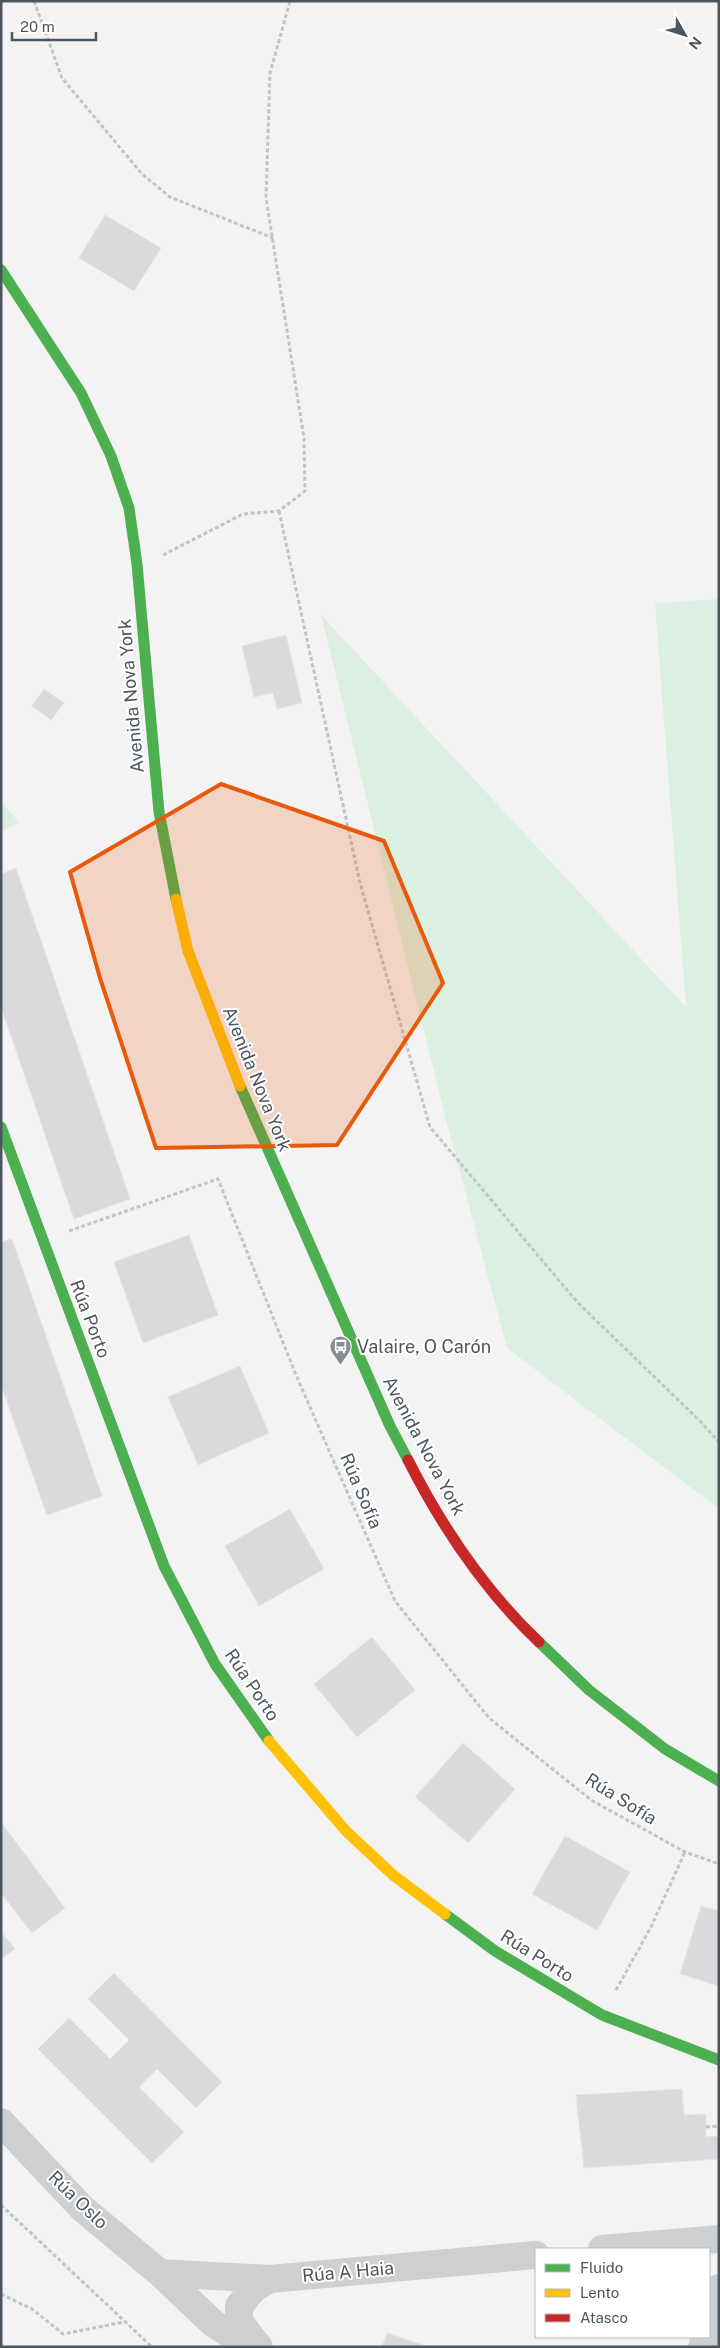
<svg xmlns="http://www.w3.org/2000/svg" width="720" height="2348" font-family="'Public Sans',sans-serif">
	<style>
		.green { fill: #dbf0e2 }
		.building { fill: #dadadc; stroke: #e5e5e6 }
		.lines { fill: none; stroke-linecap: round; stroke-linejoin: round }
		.path { stroke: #bdc6c3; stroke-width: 3; stroke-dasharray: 4 2.5; stroke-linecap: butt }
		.street { stroke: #cecfd1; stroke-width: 28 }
		.fast { stroke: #4caf50; stroke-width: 11 }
		.slow { stroke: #ffc107; stroke-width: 11 }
		.jam { stroke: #c62828; stroke-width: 11 }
		.marked { fill: #e8590c; fill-opacity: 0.2; stroke: #e8590c; stroke-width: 4; stroke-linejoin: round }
		.labels { text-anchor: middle; stroke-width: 4; stroke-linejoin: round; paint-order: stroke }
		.street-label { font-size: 18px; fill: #4c565f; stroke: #fff }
		.poi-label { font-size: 18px; fill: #4c565f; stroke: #fff; text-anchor: start }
	</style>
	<rect width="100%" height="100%" fill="#f4f3f3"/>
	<path class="green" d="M719,599V1509L507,1348L446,1120L321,615L686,1007L655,603Z
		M1,802L19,822L1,832Z"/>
	<path class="building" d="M105,215L161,248L134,291L79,258Z
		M286,635L302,703L277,709L273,693L254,697L242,646Z
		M44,689L64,703L51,720L32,706Z
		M16,868L130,1199L74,1219L1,1007V874Z
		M189,1235L218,1315L143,1343L114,1262Z
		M12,1239L102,1496L47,1515L1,1385V1242Z
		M240,1366L269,1433L198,1465L168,1397Z
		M290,1509L324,1569L259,1606L225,1546Z
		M372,1637L415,1690L357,1737L314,1684Z
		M463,1743L515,1789L468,1843L415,1797Z
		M1,1822L65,1908L32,1933L1,1893Z
		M565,1836L630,1872L597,1930L532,1894Z
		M701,1906L719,1911V1986L680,1974Z
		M1,1932L15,1949L1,1959Z
		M114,1973L222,2082L196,2108L157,2069L139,2087L184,2132L152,2163L38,2049L69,2018L110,2059L129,2040L88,1999Z
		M682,2089L684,2115L706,2114V2137L719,2136V2159L584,2168L576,2095Z
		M387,2333L430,2347H382Z"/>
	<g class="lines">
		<path class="path" d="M34,1L62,78L142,174L170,197L273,238
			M279,511L360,883L430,1127L578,1303L699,1420L719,1442
			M163,555L243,514L279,511L305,491L304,438L266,198L270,73L290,1
			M69,1231L218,1179L296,1375L395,1601L489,1718L591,1800L685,1852L719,1864
			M616,1990L651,1927L685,1852
			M706,2127L719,2126
			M1,2205L152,2347
			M1,2294L32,2309L63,2334L124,2322"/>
		<path class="street" d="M1,2122L82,2208L160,2273L214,2324L250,2347
			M602,2249L719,2239
			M160,2273L270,2279L536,2255
			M709,2323L719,2288
			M259,2347L239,2322V2306L253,2289L270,2279
			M702,2347L705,2337"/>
		<path class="fast" d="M1,270L81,393L111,456L129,508L137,564L159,812L176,899
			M240,1086L390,1426L408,1460
			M1,1127L164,1566L215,1664L269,1741
			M539,1642L589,1690L665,1749L719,1781
			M445,1914L495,1951L602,2015L719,2060"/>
		<path class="slow" d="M176,899L188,951L240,1086
			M269,1741L346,1831L393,1875L445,1914"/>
		<path class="jam" d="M408,1460C442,1527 484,1590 539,1642"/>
	</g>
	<path class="marked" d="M221,784L384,841L443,983L337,1145L156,1148L100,978L70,872Z"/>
	<defs>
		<symbol id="bus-pin" viewBox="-11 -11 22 30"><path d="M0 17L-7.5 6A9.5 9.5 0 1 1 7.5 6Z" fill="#878d93" stroke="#fff"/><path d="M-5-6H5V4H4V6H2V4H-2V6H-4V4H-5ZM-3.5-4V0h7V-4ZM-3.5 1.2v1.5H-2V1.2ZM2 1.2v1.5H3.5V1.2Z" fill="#fff"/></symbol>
	</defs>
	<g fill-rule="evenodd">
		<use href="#bus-pin" x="328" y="1334" width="25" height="34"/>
	</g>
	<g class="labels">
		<g class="street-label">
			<text transform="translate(131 696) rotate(-95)" y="6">Avenida Nova York</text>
			<text transform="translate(257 1079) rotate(68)" y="6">Avenida Nova York</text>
			<text transform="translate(90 1319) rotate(69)" y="6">Rúa Porto</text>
			<text transform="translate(424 1446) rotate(62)" y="6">Avenida Nova York</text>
			<text transform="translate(361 1491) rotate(67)" y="6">Rúa Sofía</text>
			<text transform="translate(252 1685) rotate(56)" y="6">Rúa Porto</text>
			<text transform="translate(621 1799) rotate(32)" y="6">Rúa Sofía</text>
			<text transform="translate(537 1956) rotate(32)" y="6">Rúa Porto</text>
			<text transform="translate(78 2200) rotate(44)" y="6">Rúa Oslo</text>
			<text transform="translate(348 2272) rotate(-5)" y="6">Rúa A Haia</text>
		</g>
		<g class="poi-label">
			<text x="357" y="1353">Valaire, O Carón</text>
		</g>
	</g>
	<rect width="720" height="2348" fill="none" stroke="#4c565f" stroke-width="5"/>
	<rect x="535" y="2248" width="175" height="90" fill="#ffffff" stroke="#b7bbbf"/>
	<rect x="545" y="2264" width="25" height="8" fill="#4caf50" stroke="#b7bbbf"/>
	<text x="580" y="2273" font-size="15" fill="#4c565f">Fluido</text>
	<rect x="545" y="2289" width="25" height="8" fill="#ffc107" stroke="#b7bbbf"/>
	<text x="580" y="2298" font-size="15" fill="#4c565f">Lento</text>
	<rect x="545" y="2314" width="25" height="8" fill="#c62828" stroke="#b7bbbf"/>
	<text x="580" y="2323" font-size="15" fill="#4c565f">Atasco</text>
	<g transform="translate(685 35) rotate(129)" stroke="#ffffff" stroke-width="4" paint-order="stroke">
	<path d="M0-4L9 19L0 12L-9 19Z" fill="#4c565f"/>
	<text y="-8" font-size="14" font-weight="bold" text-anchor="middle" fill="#4c565f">N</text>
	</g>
	<path d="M12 32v8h84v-8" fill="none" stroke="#4c565f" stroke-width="2.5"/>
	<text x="20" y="32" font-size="15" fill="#4c565f" stroke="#ffffff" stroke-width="4" paint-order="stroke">20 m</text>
</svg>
